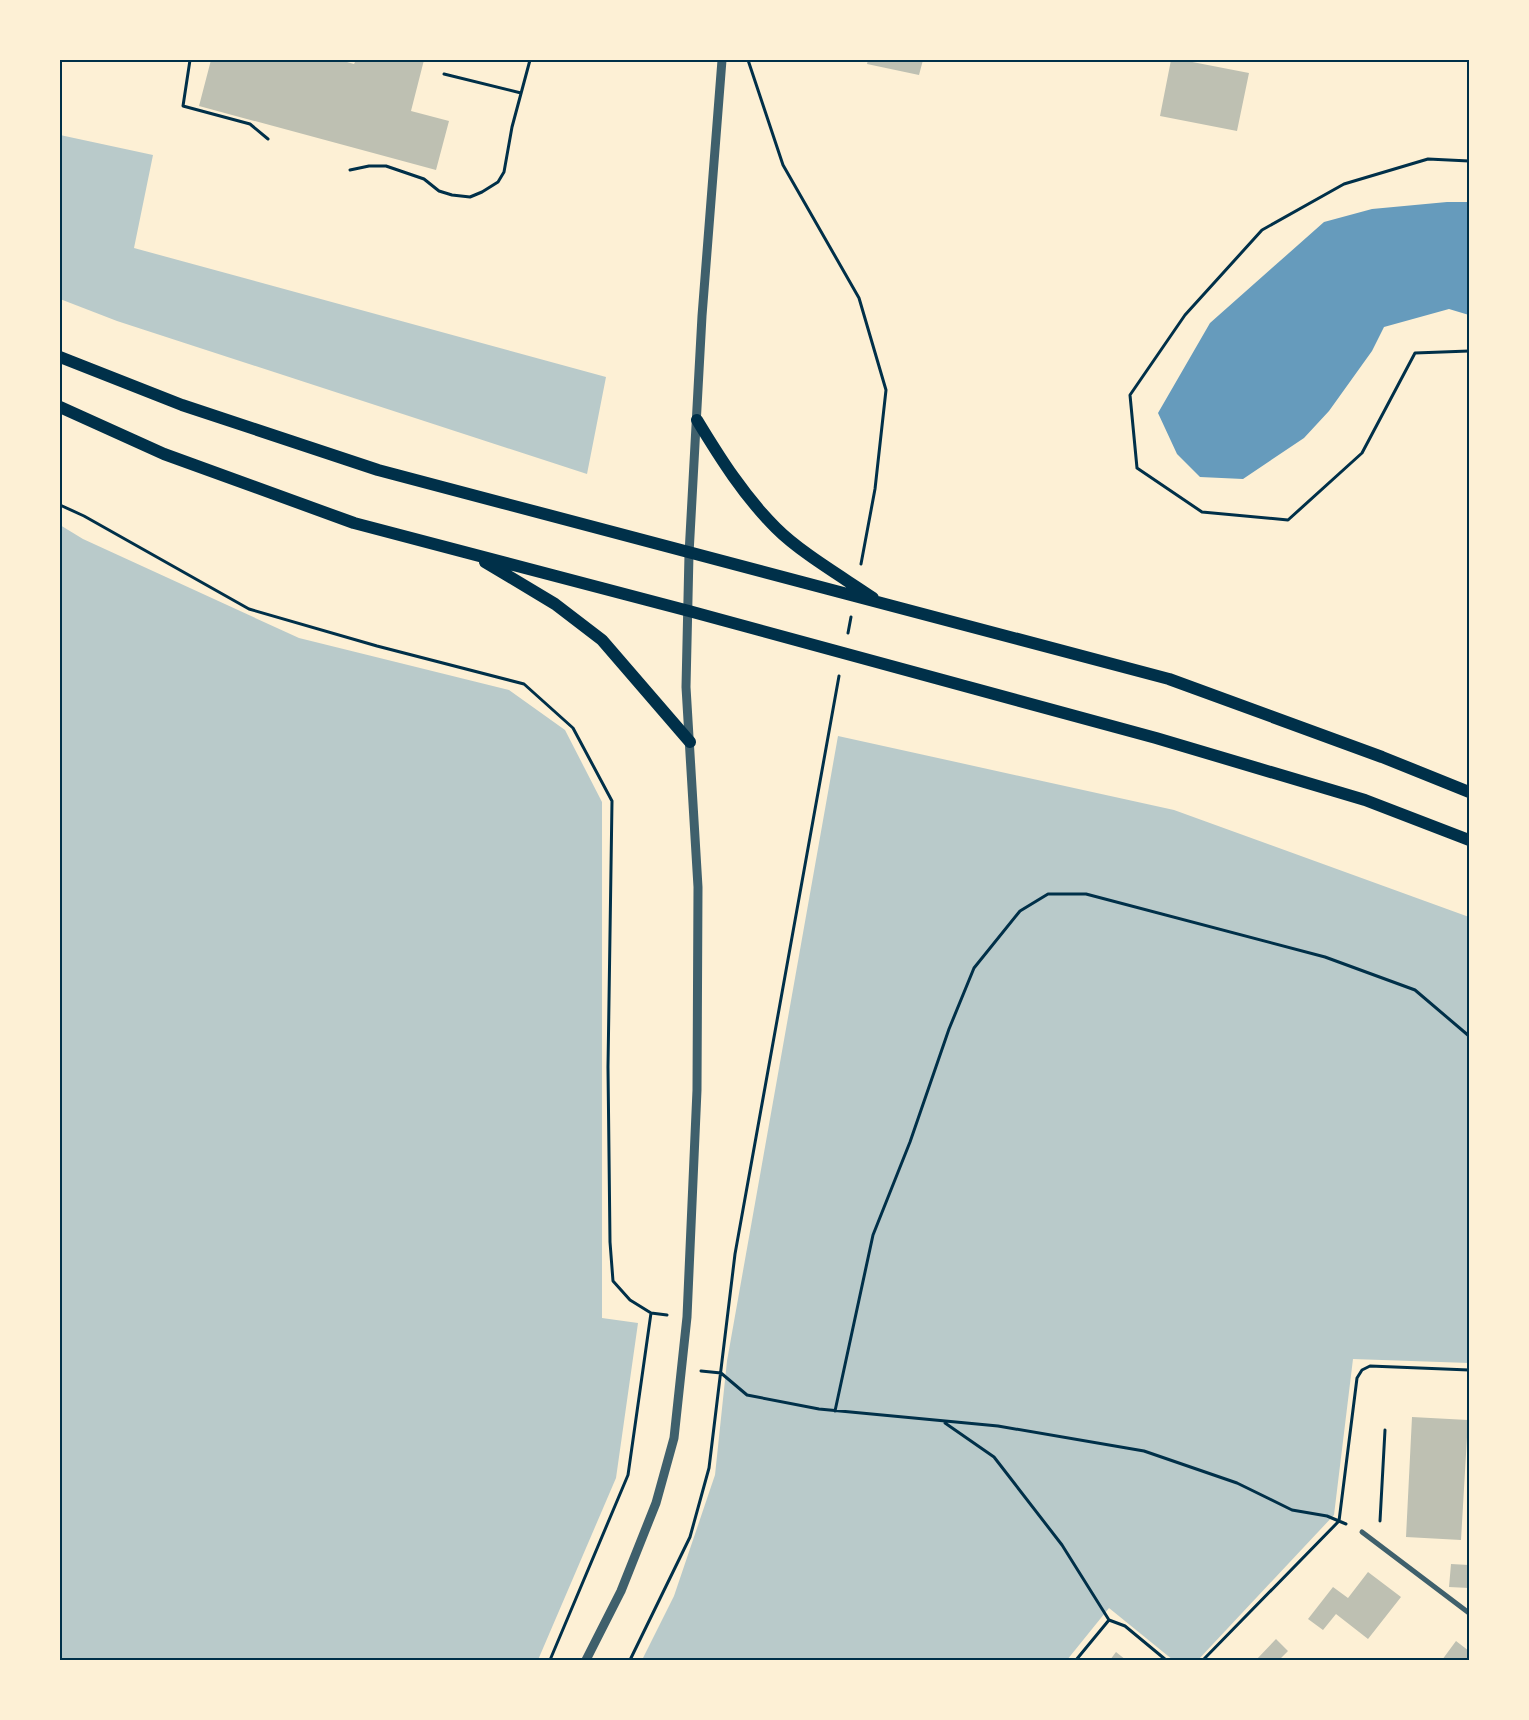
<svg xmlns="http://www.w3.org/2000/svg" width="1529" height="1720" font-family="Figtree,sans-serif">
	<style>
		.green { fill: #b9caca }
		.water { fill: #669bbc }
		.building { fill: #bec0b2 }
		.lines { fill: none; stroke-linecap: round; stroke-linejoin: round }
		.path { stroke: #003049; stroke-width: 3 }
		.minor { stroke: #3f606c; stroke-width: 5 }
		.tertiary { stroke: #3f606c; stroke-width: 9 }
		.primary { stroke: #003049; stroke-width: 12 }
		.neatline { fill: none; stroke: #003049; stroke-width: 2 }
	</style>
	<rect width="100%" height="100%" fill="#fdf0d5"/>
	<path class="green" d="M60,135L153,155L134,248L606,377L587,474L117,321L60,299Z
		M60,525L83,539L299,638L509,690L565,730L602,802V1318L638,1323L616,1478L538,1660H60Z
		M838,736L1174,810L1469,917V1363L1353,1359L1334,1515L1198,1660H1173L1109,1608L1067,1660H642L674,1596L715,1475L727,1361Z"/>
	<path class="water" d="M1447,202H1469V315L1449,309L1384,327L1372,351L1329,411L1304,438L1243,479L1200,477L1177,454L1158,413L1210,323L1324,222L1372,209Z"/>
	<path class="building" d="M211,60H340L354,64L356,60H424L411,111L449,121L436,170L199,106Z
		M868,60H923L919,75L867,64Z
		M1171,60H1182L1249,73L1237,131L1160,116Z
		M1412,1417L1468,1420L1461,1540L1406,1537Z
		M1451,1564L1469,1565V1588L1449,1587Z
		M1368,1572L1401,1597L1368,1639L1336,1614L1323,1630L1308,1619L1333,1587L1348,1598Z
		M1276,1639L1288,1651L1279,1660H1256Z
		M1456,1641L1469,1651V1660H1442Z
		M1116,1652L1126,1660H1110Z"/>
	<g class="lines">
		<path class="path" d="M190,60L183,106L250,124L268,139
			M748,60L783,165L859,298L886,390L875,489L861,564
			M444,74L521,93
			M1469,161L1428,159L1344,184L1262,230L1185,315L1130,395L1137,468L1202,512L1288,520L1362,453L1415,353L1469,351
			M350,170L369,166H386L424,179L439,191L452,195L470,197L482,192L498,182L504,172L512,127L530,60
			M60,505L84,516L249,609L377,646L524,684L573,728L612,801L608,1067L610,1242L613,1281L630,1300L651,1313L667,1315
			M848,633L851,617
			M701,1371L721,1373L747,1395L819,1409L998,1426L1144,1451L1237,1483L1292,1510L1327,1516L1346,1524
			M835,1411L873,1235L910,1142L949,1029L974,968L1020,911L1048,894H1086L1325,957L1415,990L1469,1036
			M945,1423L994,1457L1062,1545L1109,1620
			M1380,1521L1385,1430
			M550,1660L628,1475L651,1313
			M630,1660L690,1537L709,1468L735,1254L839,676
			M1076,1660L1109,1620L1125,1626L1166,1660
			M1203,1660L1339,1521L1357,1378L1362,1370L1370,1366L1469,1370"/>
		<path class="minor" d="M1362,1532L1469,1613"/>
		<path class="tertiary" d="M586,1660L621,1591L656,1503L674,1438L687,1317L697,1090L698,887L686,687L689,554L702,316L722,60"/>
		<path class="primary" d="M60,357L182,405L378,470L1169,679L1382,757L1469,792
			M60,407L164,454L354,523L689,611L1156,738L1365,800L1469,840
			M697,420C720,458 744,496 776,528C801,553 844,578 873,598
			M485,562L555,604L602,640L690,742"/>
	</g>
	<rect width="1529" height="1720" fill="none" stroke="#fdf0d5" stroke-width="122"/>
	<rect x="61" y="61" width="1407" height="1598" class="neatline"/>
</svg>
